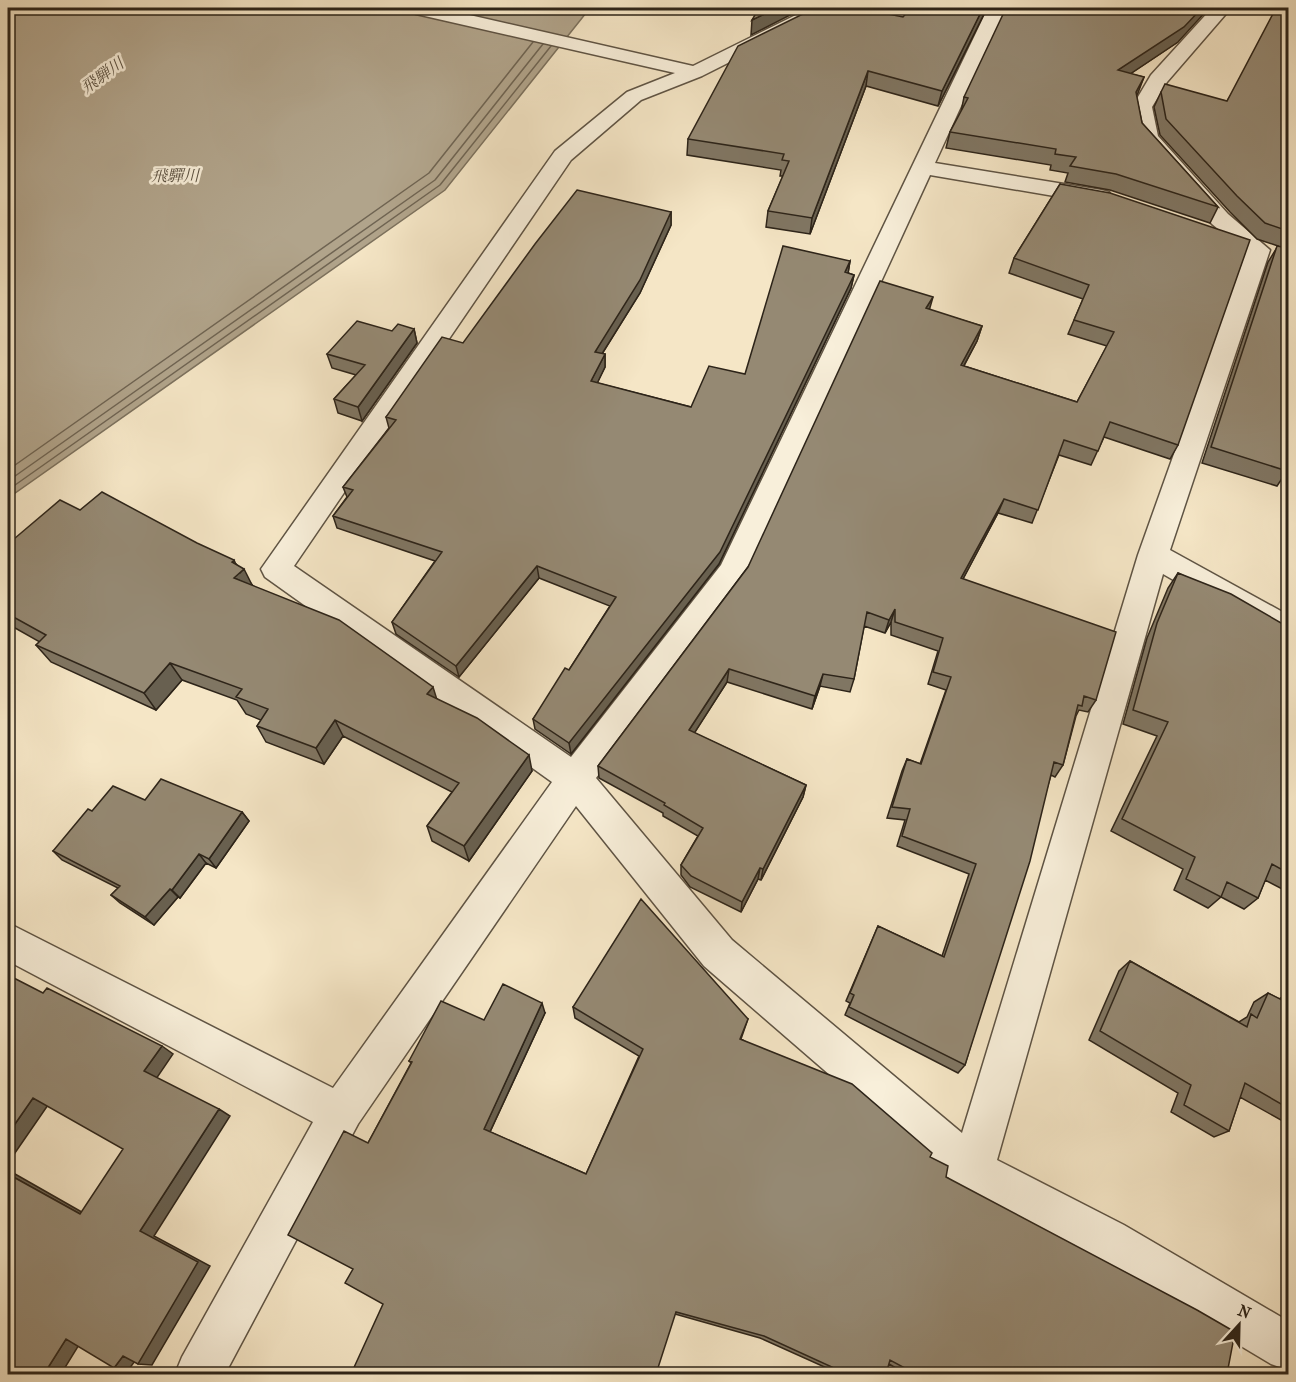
<svg xmlns="http://www.w3.org/2000/svg" width="1296" height="1382" font-family="'IM FELL French Canon','Noto Serif JP',serif">
	<style>
		.water { fill: #b1a48b; stroke: #7c715d; stroke-width: 1.5 }
		.lines { fill: none; stroke-linecap: round; stroke-linejoin: round }
		.shore { stroke: #6f6452; stroke-width: 1.5 }
		.minor-casing { stroke: #5f5444; stroke-width: 3 }
		.minor { fill: #f8efda; fill-rule: evenodd }
		.wall { fill: #807663; stroke: #2d2419; stroke-width: 1.5 }
		.shaded-wall { fill: #686050; stroke: #2d2419; stroke-width: 1.5 }
		.building { fill: #958973; stroke: #2d2419; stroke-width: 1.5 }
		.labels { text-anchor: middle; stroke-width: 5; stroke-linejoin: round; paint-order: stroke }
		.far-water-label { font-size: 16px; font-style: italic; fill: #5b5141; stroke: #f8efda }
	</style>
	<rect width="100%" height="100%" fill="#f5e6c6"/>
	<filter id="stains"><feTurbulence type="fractalNoise" baseFrequency=".00333" numOctaves="4"/><feColorMatrix values="0 0 0 0 .2 0 0 0 0 .09 0 0 0 0 .02 0 0 0 .5 -.17"/></filter>
	<radialGradient id="worn" r=".72"><stop offset=".6" stop-color="#630" stop-opacity="0"/><stop offset="1" stop-color="#630" stop-opacity=".3"/></radialGradient>
	<path class="water" d="M24,8H590L445,190L8,498V17Z"/>
	<g class="lines">
		<path class="shore" d="M8,470L429,173L533,42
			M8,481L435,180L543,44
			M8,490L440,185L551,46"/>
		<defs>
			<path id="minor" d="M407,8H439L693,66L810,8H832L829,12L702,76L641,100L571,160L294,566L571,757L721,565L988,8H1006L935,163L1101,190L1109,192L1112,197L1109,202L1101,204L930,175L744,580L596,778L732,940L962,1133L1138,555L1246,252L1212,224L1141,141L1137,137L1132,107L1151,75L1212,8H1231L1167,82L1152,107L1158,136L1228,214L1270,250L1170,550L1288,615V642L1277,639L1163,574L997,1160L1124,1225L1288,1321V1370L1271,1364L1092,1257L957,1185L704,966L576,806L358,1124L225,1374H175L182,1357L313,1122L8,961V923L333,1088L552,782L265,577L261,569L555,151L627,92L675,73L416,14L410,12Z"/>
		</defs>
		<use href="#minor" class="minor-casing"/>
		<use href="#minor" class="minor"/>
	</g>
	<path class="wall" d="M987,8L938,106L866,86L810,234L766,227L768,211L783,176H780L781,170L687,155L688,139L903,17Z
		M1288,8V466L1287,471L1277,486L1202,463L1268,262L1278,246L1257,239L1230,212L1160,135L1154,107L1161,92L1227,101Z
		M1178,42L1130,74L1144,77L1136,95L1142,123L1218,207L1210,223L1110,190L1065,182L1068,173L1050,170L1051,165L946,148L950,132L961,112L964,97Z
		M1060,184L1178,445L1170,459L1104,437L1091,465L1059,455L1032,523L998,513L963,579L1096,700L1088,712L1079,710L1076,716L1063,765L1055,777L1051,775L965,1065L958,1073L845,1015L850,1003L846,1001L878,926L942,956L969,874L897,846L905,820L887,818L902,771L907,759L920,764L946,690L928,684L938,651L891,635V622L885,633L864,626L854,679L850,692L820,686L812,709L727,682L694,733L806,785L803,797L761,880L758,879L741,912L690,887L681,875V865L698,836L663,816V813L599,778L598,766L748,567L929,310L982,326L977,341L964,366L1077,402L1107,346L1068,334L1083,299L1009,273L1014,258Z
		M671,212V225L640,293L602,354H605V367L597,383L691,407L745,374L850,261L848,273L854,275L851,288L719,564L571,754L535,729L533,719L569,670L610,606L539,578L459,677L396,634L392,622L435,561L337,528L333,516L347,497L343,487L389,428L386,417L463,343Z
		M414,329L417,343L362,421L338,413L334,399L356,375L332,368L327,354L392,331Z
		M8,544L236,564L253,586L436,698L532,771L469,861L432,841L427,826L452,792L343,736L324,764L266,742L257,726L261,720L246,714L237,700L182,680L156,710L51,662L36,645L40,642L8,624Z
		M1178,573L1288,627V892L1265,880L1258,898L1244,909L1221,897L1208,908L1174,890L1183,869L1111,831L1157,736L1123,724L1147,638L1168,588Z
		M145,800L242,812L249,821L216,868L206,863L180,898L178,897L154,925L120,903L111,895L118,888L62,860L53,851Z
		M1130,961L1239,1022L1247,1017L1254,1002L1268,993L1279,999L1288,993V1124L1240,1097L1229,1131L1214,1137L1171,1112L1178,1093L1089,1040L1119,971Z
		M573,1007L748,1019L741,1039L930,1157L946,1177L1227,1374H906L889,1364L886,1374H840L760,1338L675,1314L383,1304L353,1269L368,1143L411,1063L409,1061L484,1020L545,1013L490,1132L586,1174L639,1056L575,1018Z"/>
	<path class="shaded-wall" d="M777,8H800V10L751,35L752,20Z
		M983,8H987L938,106L942,91Z
		M1202,8H1209L1178,42L1112,86L1118,70Z
		M868,71L866,86L810,234L812,218Z
		M1144,77L1138,93L1130,107L1136,92Z
		M671,212V225L640,293L595,365V352Z
		M850,261L848,274L845,272Z
		M854,275L851,288L719,564L571,754L569,743Z
		M933,297L929,311L926,308Z
		M982,326L977,341L956,380L961,365Z
		M414,329L417,343L362,421L358,407Z
		M605,354V367L592,394L591,381Z
		M1004,499L998,513L956,592L961,578Z
		M234,560L240,573L244,569L253,587L234,578L232,562Z
		M537,566L539,578L459,677L456,666Z
		M895,609L891,622L885,633L889,620Z
		M170,663L182,680L156,710L144,693Z
		M729,669L727,682L688,743L689,730Z
		M823,674L820,686L812,709L815,696Z
		M433,687L438,703L427,694Z
		M335,720L343,736L324,764L316,748Z
		M529,755L532,771L469,861L464,846Z
		M806,785L803,797L761,880L763,869Z
		M242,812L249,821L216,868L209,859Z
		M199,854L206,863L180,898L172,890Z
		M760,868L758,879L741,912L742,902Z
		M170,889L178,897L154,925L145,917Z
		M542,1003L545,1013L488,1136L484,1129Z
		M162,1046L173,1054L156,1079L144,1071Z
		M33,1098L48,1105L8,1163V1134Z
		M219,1109L230,1116L154,1236L210,1266L152,1365L138,1364L140,1231Z
		M8,1170L94,1219L80,1214L8,1174Z
		M66,1339L82,1340L61,1374H44Z
		M123,1356L138,1357L129,1369L114,1368Z"/>
	<path class="building" d="M759,8H777L752,20Z
		M815,8H858L903,17L911,8H983L942,91L868,71L812,218L768,211L789,161L782,160L784,154L688,139L738,46Z
		M1006,8H1202L1184,27L1118,70L1144,77L1136,92L1142,123L1218,207L1116,174L1070,166L1076,157L1055,154L1056,149L950,132L968,98L964,97Z
		M1276,8H1288V231L1265,223L1237,196L1166,119L1161,92L1165,84L1227,101Z
		M1060,184L1110,193L1250,240L1178,445L1110,422L1098,451L1064,440L1038,510L1004,499L961,578L1116,632L1096,700L1084,696L1082,706L1078,705L1063,765L1054,762L1030,861L965,1065L849,1007L854,995L850,993L878,926L944,957L976,864L902,836L910,809L892,807L907,759L921,764L951,677L933,672L943,638L895,622V609L889,620L867,612L854,679L823,674L815,696L729,669L689,730L806,785L763,869L760,868L742,902L691,876L681,865L703,828L664,805L665,803L598,766L748,567L880,281L933,297L926,308L982,326L961,365L1077,402L1114,332L1074,320L1089,285L1014,258Z
		M577,190L671,212L640,280L595,352L605,354L591,381L691,407L709,366L745,374L783,246L850,261L845,272L854,275L720,552L569,743L533,719L565,668L569,670L616,597L537,566L456,666L392,622L442,552L333,516L353,490L343,487L396,420L386,417L442,337L463,343L535,244Z
		M1277,246L1288,248V466L1287,471L1211,447Z
		M357,321L392,331L398,324L414,329L358,407L334,399L365,365L327,354Z
		M102,492L197,543L234,560L232,562L244,569L234,578L339,620L433,687L427,694L477,718L529,755L464,846L427,826L459,783L335,720L316,748L257,726L268,709L236,697L242,689L170,663L144,693L36,645L46,635L8,614V544L60,500L80,510Z
		M1178,573L1231,594L1288,627V873L1272,864L1258,898L1227,882L1221,897L1186,879L1195,857L1122,819L1168,722L1133,710L1157,623Z
		M161,779L242,812L209,859L199,854L172,890L170,889L145,917L111,895L120,886L53,851L88,809L92,811L113,786L145,800Z
		M641,899L748,1019L740,1039L852,1084L932,1153L930,1157L948,1166L946,1177L1197,1310L1235,1332L1227,1374H1060L1057,1373L1056,1374H916L890,1360L886,1374H847L764,1336L676,1312L656,1374H351L383,1304L345,1283L353,1269L288,1235L344,1131L368,1143L412,1062L409,1061L441,1001L484,1020L503,984L542,1003L484,1129L586,1174L643,1049L573,1007Z
		M1130,961L1247,1027L1251,1014L1257,1018L1268,993L1288,1003V1002V1108L1245,1083L1229,1131L1184,1105L1191,1085L1100,1031Z
		M8,975L43,993L47,988L162,1046L144,1071L219,1109L140,1231L198,1262L138,1364L123,1356L114,1368L66,1339L44,1374H8V1337L11,1332L8,1330V1174L80,1214L123,1149L33,1098L8,1134Z"/>
	<g class="labels">
		<g class="far-water-label">
			<text transform="translate(102 75) rotate(-36)" y="6">飛騨川</text>
			<text x="175" y="181">飛驒川</text>
		</g>
	</g>
	<rect width="1296" height="1382" fill="none" stroke="#f5e6c6" stroke-width="30"/>
	<rect x="9" y="9" width="1278" height="1364" fill="none" stroke="#2d2419" stroke-width="3"/>
	<rect x="15" y="15" width="1266" height="1352" fill="none" stroke="#2d2419" stroke-width="1.5"/>
	<g transform="translate(1239 1325) rotate(22)" stroke="#f8efda" stroke-width="4.5" paint-order="stroke">
	<path d="M0-4.5L10 22L0 15L-10 22Z" fill="#2d2419"/>
	<text y="-9" font-size="16" font-weight="bold" text-anchor="middle" fill="#2d2419">N</text>
	</g>
	<rect width="100%" height="100%" filter="url(#stains)"/>
	<rect width="100%" height="100%" fill="url(#worn)"/>
</svg>
